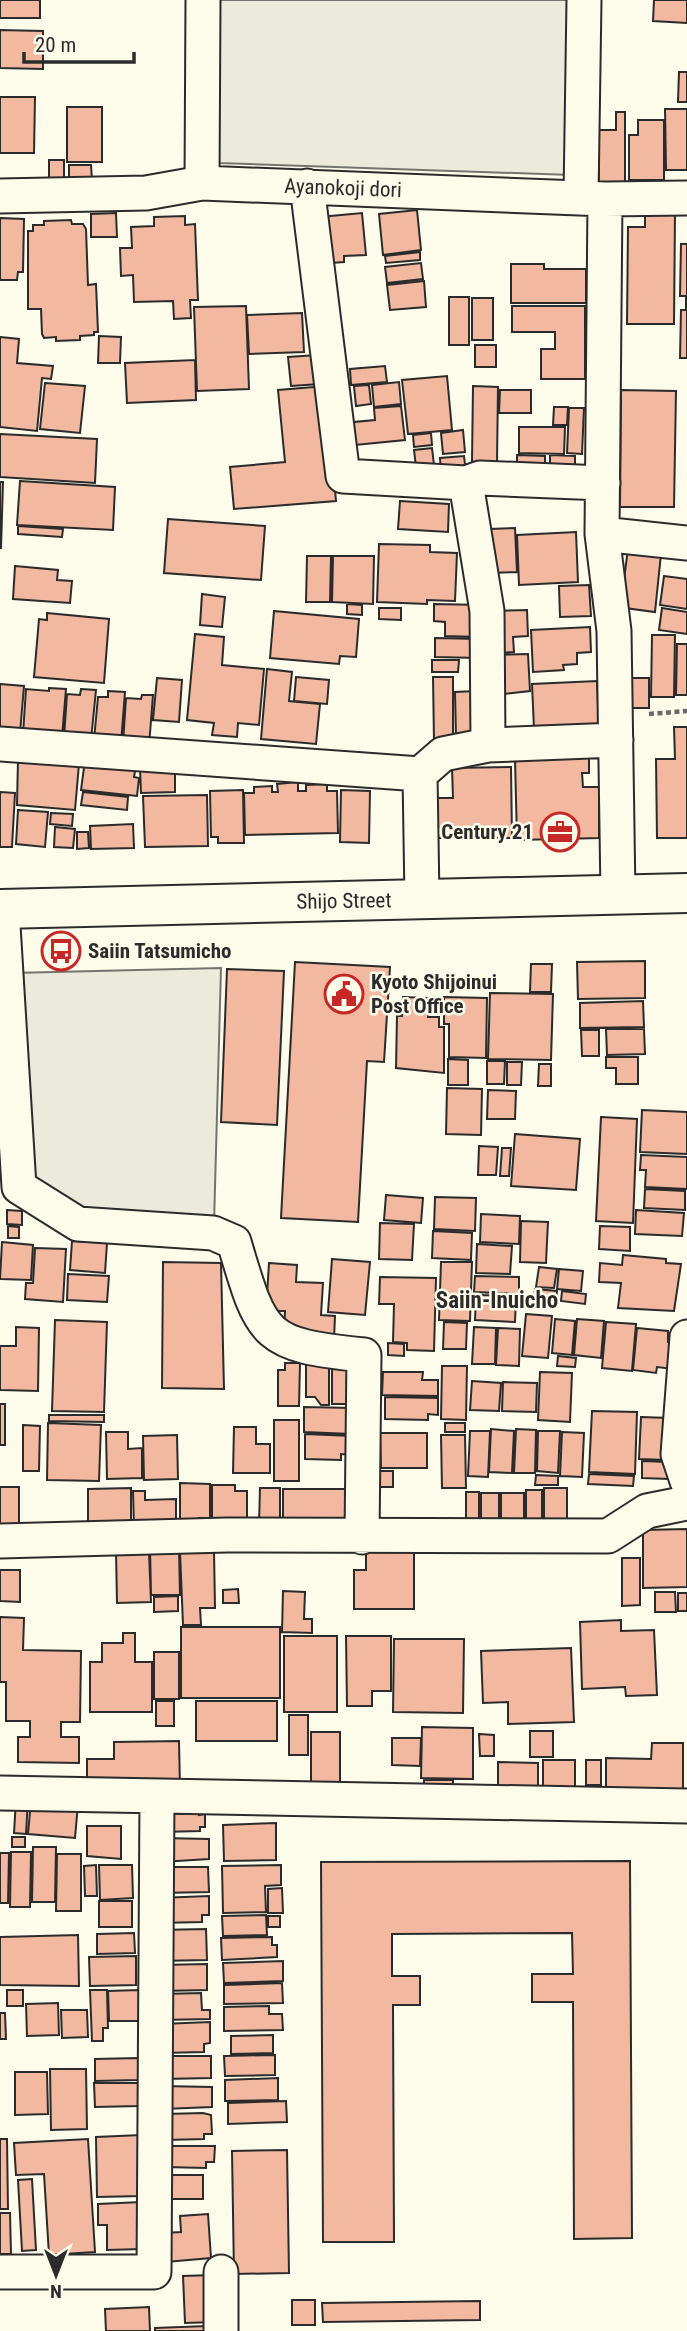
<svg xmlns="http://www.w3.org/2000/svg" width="687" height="2331" font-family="'Roboto Condensed',sans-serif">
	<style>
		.green { fill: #ecebdb; stroke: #74746e; stroke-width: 2 }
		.parking { fill: #eceadb; stroke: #74746e; stroke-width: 2 }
		.building { fill: #f2b8a0; stroke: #2b2b2b; stroke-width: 2 }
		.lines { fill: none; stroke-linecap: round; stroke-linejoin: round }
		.minor-casing { stroke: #2b2b2b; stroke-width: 37 }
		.primary-casing { stroke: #2b2b2b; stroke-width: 42 }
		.path { stroke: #6a6964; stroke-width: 4.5; stroke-dasharray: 5 3.5; stroke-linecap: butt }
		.minor { stroke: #fdfbea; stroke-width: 33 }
		.primary { stroke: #fdfbea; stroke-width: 38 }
		.labels { text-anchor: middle; stroke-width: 5; stroke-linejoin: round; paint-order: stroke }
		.street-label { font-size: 21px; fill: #2b2b2b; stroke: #fdfbea }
		.poi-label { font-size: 21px; font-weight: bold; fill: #2b2b2b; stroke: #fdfbea; text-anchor: start }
		.neighbourhood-label { font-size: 23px; font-weight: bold; fill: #2b2b2b; stroke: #fdfbea }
	</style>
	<rect width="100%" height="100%" fill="#fdfbea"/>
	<path class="green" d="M219,0H571V175L219,163Z"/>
	<path class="parking" d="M221,968L214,1224L76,1211L28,1187L13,973Z"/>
	<path class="building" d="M0,0H40V18H0Z
		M654,0H687V23L653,21Z
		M0,30L43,31V69L0,68Z
		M679,72H687V102H678Z
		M0,97H35L34,153H0Z
		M67,107H102V162H67Z
		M665,109H687V170H666Z
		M616,112H625V188H599V130H616Z
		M638,120H664V180H629V135H638Z
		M49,160H64V181H49Z
		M69,165H91L92,180L69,181Z
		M417,210L421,250L383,255L379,214Z
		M116,213L117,237H91V214Z
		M362,213L366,255L344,256V262L331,263L320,217Z
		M645,213H675L674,324H627L628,227H645Z
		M185,216V225L195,224L198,300H190L191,318L174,319L173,301L134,302L133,275L121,276L120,248H132L131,227L154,226V217Z
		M0,218L24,219L23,272H18L17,280H0Z
		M71,220L72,224H83L86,229L88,285L96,284L98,332H94V335L80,336V340L56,341V337L44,338L42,334L41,309H28V231H33V225H44V221Z
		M681,244H687V358H680L681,310H686V296H680Z
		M420,252V260L386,263L385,256Z
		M421,263L423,279L387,283L385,267Z
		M511,264H544V269H586V303H511Z
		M424,281L426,307L390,310L387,285Z
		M449,297H469V345H449Z
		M472,298H493V340H472Z
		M246,306L249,389L197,391L194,307Z
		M512,306H585V379H541V349H555V332H512Z
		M302,313L304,352L249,354L247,315Z
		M99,336L121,337L120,363H98Z
		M0,337L19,339L17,363L53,366L51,379L42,378L37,431L0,427Z
		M475,345H496V367H475Z
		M317,355L320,384L291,386L288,357Z
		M195,360L196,400L127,403L125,363Z
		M385,366L387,382L351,385L350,369Z
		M447,376L452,430L408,434L402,380Z
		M399,382L401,404L374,407L372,385Z
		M45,383L85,386L80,433L40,429Z
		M369,385L371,404L356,406L354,386Z
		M326,386L336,501L234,509L230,467L285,462L278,390Z
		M473,386L498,387L497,462H472Z
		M500,390H531V413H499Z
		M621,390L676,391L674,507H620Z
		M401,406L405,440L345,446L343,423L375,420L374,408Z
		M554,407H568L567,425H553Z
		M569,408H584L582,454L567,453Z
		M519,427H565L564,454L519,453Z
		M463,430L465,452L443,454L441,433Z
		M431,433L432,445L414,447L413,435Z
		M0,434L97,439L95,483L0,477Z
		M432,448L434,465L416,467L414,450Z
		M517,455L545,456V467H517Z
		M550,455L575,456V471L550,470Z
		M464,456L466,473L441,476L440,458Z
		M20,481L115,487L113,530L17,525Z
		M0,482H3L1,548H0Z
		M400,501L449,504L448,532L398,529Z
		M168,519L265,526L261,580L164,573Z
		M18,526L63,529L62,537L18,534Z
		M515,528L517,572L490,573L488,529Z
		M576,532L578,582L519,585L517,535Z
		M379,544L430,545V552L457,553L455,601L427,600V604L377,602Z
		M628,548L661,554L655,612L625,608L622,596Z
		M307,556H331L330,602H306Z
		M333,556H374L373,604L332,602Z
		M15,566L58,570L57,580L72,581L70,603L13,599Z
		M664,576L687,579V609L660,605Z
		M589,585L591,616L560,617L559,586Z
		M202,594L225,597L222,627L200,625Z
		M347,604L362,605V615L347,614Z
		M434,604L481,605L480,637L445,636V622L434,621Z
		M379,608H401V620L379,619Z
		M662,608L687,612V634L659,630Z
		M527,610L528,636L513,637L514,652L495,653L494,611Z
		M274,611L359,619L356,657L340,656L339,664L270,658Z
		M47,613L109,619L104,683L34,677L39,619L47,620Z
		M590,627L591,652L577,653V664L563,665L564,670L533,672L531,630Z
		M195,634L224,637L222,665L264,669L259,725L238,723L237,737L212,735L214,723L187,720Z
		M652,635H675L674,697H651Z
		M435,638L480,639L479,658L435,657Z
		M677,644H687V695H676Z
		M528,654L530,691L496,695L495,655Z
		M432,660H459L458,672H432Z
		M267,669L292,672L289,701L320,704L316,744L261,739Z
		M296,677L329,680L327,704L294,701Z
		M433,677H453V740L434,741Z
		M157,678L182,680L179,722L153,720Z
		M631,678H649V708H631Z
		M597,681L599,727L534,729L532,684Z
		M0,684L24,686L20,733L0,731Z
		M49,688L66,689L62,737L23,734L26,689L49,691Z
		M81,689L96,690L91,740L64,738L67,694L80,695Z
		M108,691L125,692L121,743L94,740L98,697H108Z
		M476,691L477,738H456L455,692Z
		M142,695H153L149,746L123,743L126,698L141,699Z
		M674,727H687V838H657L656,759H675Z
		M589,752V773H582L583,787H599V838L517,840L515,759Z
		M18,759L79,764L75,810L17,805Z
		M85,760L136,766L134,777L139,778L137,796L81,790Z
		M511,767L512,838H438L437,798H453L452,768Z
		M140,768H175V792L141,793Z
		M298,782V791H306V785L327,784V791H337L338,833L245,835L244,793H254V787L272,786V792H278L277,784Z
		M243,790L244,843H218V837H211L210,791Z
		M341,790L370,791L369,843L340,842Z
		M0,792L15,793L12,847H0Z
		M83,792L128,797L127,810L81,805Z
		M207,795L208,846L145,847L143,796Z
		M18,810L48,812L45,847L16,844Z
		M51,813L73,814L72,826L50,824Z
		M133,824L134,848L91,849L90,826Z
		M55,827L75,829L73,848L54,847Z
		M77,832H88L89,848L77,849Z
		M645,961V998L578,999L577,962Z
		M295,962L390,967L384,1062L367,1061L358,1222L281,1218Z
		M531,964H552L551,992H530Z
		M227,969L284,971L277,1125L221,1122Z
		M490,993L553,994L551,1060L488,1059Z
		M403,997L428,998V1017H439V1027H444V1073L396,1068L397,1016H402Z
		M444,997L487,998L486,1058L449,1057V1024H444Z
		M643,1001L644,1027L580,1028V1003Z
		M606,1029H644L645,1054L607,1055Z
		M581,1030H599V1056H582Z
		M606,1057H638V1084H616V1068H606Z
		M448,1059L468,1060V1085H448Z
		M487,1061H505L504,1084H487Z
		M507,1062H522L521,1085H507Z
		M539,1064H551V1086H538Z
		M447,1088L482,1089L481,1135L446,1134Z
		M488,1090L516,1091L515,1119H487Z
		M642,1110L687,1112V1154L640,1152Z
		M601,1117L637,1119L633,1223L596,1221Z
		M515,1134L580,1139L576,1190L511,1186Z
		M479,1146L498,1147L496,1175H478Z
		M502,1148H511L509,1176H500Z
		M641,1155L687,1157V1189L645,1187L646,1170H640Z
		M645,1189L685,1191V1210L644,1208Z
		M386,1195L423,1198L421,1223L384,1220Z
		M435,1197L476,1198L475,1231L434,1229Z
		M7,1210L22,1211V1225L7,1224Z
		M636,1210L684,1213L682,1236L635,1234Z
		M481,1214L520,1216L519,1244L480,1242Z
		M521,1221L548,1222L546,1263L520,1262Z
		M380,1223L414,1224L412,1260L379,1259Z
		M8,1226L19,1227V1238H8Z
		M600,1226L630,1227V1251L599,1249Z
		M433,1231L472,1233L471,1260L432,1258Z
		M72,1241L107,1243L105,1273L70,1270Z
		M2,1242L33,1245L31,1280L0,1279Z
		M477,1244L512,1246L510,1274L476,1273Z
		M35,1248L66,1249L63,1302L25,1299L26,1283H33Z
		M623,1255L666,1259V1263L681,1264L674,1311L618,1308L621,1283L599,1282L600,1263L622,1265Z
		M332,1259L370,1262L365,1315L328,1312Z
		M163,1262L221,1263L224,1389L162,1388Z
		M441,1262H472L470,1321L439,1320Z
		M269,1263L297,1265L296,1282L323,1283L321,1315L335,1316L334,1339L284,1330L285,1311H266Z
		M539,1267L557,1269L554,1288L536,1287Z
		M559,1269L583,1271L581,1291L557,1289Z
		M68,1274L109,1276L107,1302L67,1300Z
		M475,1276L519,1277V1294L474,1292Z
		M380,1277L436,1278L434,1351L407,1350V1343L393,1342L394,1304H379Z
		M535,1289L557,1291L556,1301L534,1298Z
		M562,1291L586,1294L585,1304L561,1301Z
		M476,1295L516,1296L515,1322L475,1320Z
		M526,1314L552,1316L548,1358L522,1356Z
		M555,1319L575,1321L572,1355L552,1353Z
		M577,1319L604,1321L601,1358L574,1355Z
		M55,1320L107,1322L104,1412L52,1411Z
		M444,1322L467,1323L466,1349H443Z
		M606,1322L636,1324L632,1371L602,1368Z
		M16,1327L39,1328L38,1391L0,1390V1346H16Z
		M474,1327L496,1328L495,1364H472Z
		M498,1328L520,1329L519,1366L496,1365Z
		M637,1328L668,1331V1342H675L673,1369L657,1367L656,1373L633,1370Z
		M388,1343L404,1344V1356L388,1355Z
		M558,1356L576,1358L575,1367L557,1366Z
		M306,1359H329V1405H321L315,1397H306Z
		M332,1359L358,1370L357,1404H332Z
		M285,1363H300L299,1406H278V1370H285Z
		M442,1366H467L466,1420L441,1419Z
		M383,1372H423L422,1380H438V1396L382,1395Z
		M540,1372L572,1373L570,1422L538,1420Z
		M472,1381L501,1383L499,1411L470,1410Z
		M503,1382L537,1383L536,1412L502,1411Z
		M385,1397L438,1398V1415L428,1414V1420L385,1419Z
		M0,1404H5V1445H0Z
		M304,1407L353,1408L352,1434L304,1432Z
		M592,1411L637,1412L635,1474L589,1472Z
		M49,1415H104V1422L49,1421Z
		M641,1417L669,1418L667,1460L639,1459Z
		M274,1420H299V1481H274Z
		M48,1423L101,1425L99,1481L47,1480Z
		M445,1423H465V1432H445Z
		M23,1425L40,1426L39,1471H23Z
		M234,1427H256V1444H270V1473H233Z
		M491,1429L514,1431L512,1473L489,1472Z
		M516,1429L536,1430L535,1473H514Z
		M470,1431H490L488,1477L468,1476Z
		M538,1431H560L558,1473L537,1471Z
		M106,1432H128V1449L142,1448V1478L107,1479Z
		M562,1432L584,1433L582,1477L560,1476Z
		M380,1433H427V1468H381Z
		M305,1434L352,1436L351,1455L341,1454V1460L305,1459Z
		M177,1435L178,1479L144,1480L143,1436Z
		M441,1435H465L466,1488H442Z
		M642,1461L669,1462V1479L642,1478Z
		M371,1471H393V1487H371Z
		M589,1474L634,1476L633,1486L588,1484Z
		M536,1475L558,1476V1485H535Z
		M180,1483L210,1484V1518H199V1527H180Z
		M212,1485H235V1491H247V1518L212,1521Z
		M0,1487H19V1528H0Z
		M131,1488V1527H88V1489Z
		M260,1488H280V1524H259Z
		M544,1488H567V1526H544Z
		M283,1489H350V1526L283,1525Z
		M526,1490H542V1526H526Z
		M133,1491H145V1500L176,1499V1528H134Z
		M466,1492H479V1527H466Z
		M481,1493H499V1526H481Z
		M501,1493H524V1526H501Z
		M687,1529V1587L643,1588V1530Z
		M150,1547H179L180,1595H151Z
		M366,1550H414V1609H354V1570H366Z
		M214,1551L215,1608H200L201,1625H183L180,1552Z
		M116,1552H149L151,1602L117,1603Z
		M622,1558H640V1605L622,1606Z
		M0,1570H20V1602L0,1601Z
		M238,1589L239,1603H223V1590Z
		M283,1591L305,1592L304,1619H312V1633L282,1632Z
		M655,1592H675L676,1612H655Z
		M678,1593H687V1611H678Z
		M178,1596V1611L154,1612V1597Z
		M0,1617L24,1618L23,1650L81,1651L80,1722H61V1737H79V1763L18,1762V1737H30V1721H6V1682H0Z
		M621,1620V1631L654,1630L657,1695L626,1696L625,1687L582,1689L580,1622Z
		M181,1627H280V1698H181Z
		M123,1633H135V1662H152V1712H90V1662H102V1643H123Z
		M284,1636H337V1712H284Z
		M346,1636H391V1691H372V1706H347Z
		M394,1639H464L463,1713L393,1712Z
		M571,1648L574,1722L508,1724V1702L483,1703L481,1651Z
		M154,1652H179V1699H154Z
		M156,1701H174V1726H156Z
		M196,1701H277V1741H196Z
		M289,1715H308V1755H289Z
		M422,1727L473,1728V1779L421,1778Z
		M530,1731H553V1757H530Z
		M311,1732H340V1789H311Z
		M479,1734L494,1735V1756H480Z
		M392,1738H421L420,1766L392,1765Z
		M179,1741L180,1788L87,1791V1759H114V1742Z
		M652,1743H683V1789H606V1758L651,1759Z
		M543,1760H575V1793H543Z
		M586,1760H601V1785H586Z
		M498,1762L538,1763V1792H498Z
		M424,1780H453V1795H424Z
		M16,1799H28L26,1834L14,1833Z
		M31,1800L78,1804L75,1838L28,1834Z
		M199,1808V1815L205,1814V1827H200V1831L161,1832V1809Z
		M276,1823V1860L224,1861L223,1825Z
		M87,1826H121V1859L87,1856Z
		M12,1837H25V1847H12Z
		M160,1838L209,1839V1859L161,1862Z
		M33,1847H56L55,1902H32Z
		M11,1852H31L30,1907H10Z
		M0,1853H9L8,1903H0Z
		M57,1854H81V1911H56Z
		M630,1861L632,2238L574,2239L573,2002H532V1974H573L572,1933L392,1934V1976H420V2005H393L394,2242H323L321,1862Z
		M96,1865L97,1896H85L84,1866Z
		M99,1865H132L133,1898L100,1900Z
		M281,1865V1885L265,1886L266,1912L223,1913L222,1866Z
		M160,1867H208L209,1892L160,1893Z
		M282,1888L283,1913H268V1889Z
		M209,1896V1915H202V1922L159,1923L158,1898Z
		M99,1901H132V1927H99Z
		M266,1915L267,1935L223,1936L222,1916Z
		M268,1916H280V1927H268Z
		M206,1929L207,1960L159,1961V1930Z
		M134,1933L135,1953L97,1954V1934Z
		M78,1935L79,1986L0,1985V1937Z
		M272,1937V1945H277V1957L222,1960L221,1938Z
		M136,1956V1985L90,1986L89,1957Z
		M283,1961V1981L224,1983L223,1963Z
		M207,1964V1990L161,1991L160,1965Z
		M282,1983L283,2003L224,2004V1985Z
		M7,1990H23V2006H7Z
		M90,1990H107L108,2028H103V2041H92Z
		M139,1990L140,2021H109L108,1991Z
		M201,1993L202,2010H210V2019L161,2020V1994Z
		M58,2003L59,2035L27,2036L26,2004Z
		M269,2006V2014H282L283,2030L224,2031V2007Z
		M61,2010H87L88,2037L62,2038Z
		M0,2013H5L6,2039H0Z
		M210,2022V2043L204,2044V2052L162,2053L161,2024Z
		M273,2035V2053L231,2054V2036Z
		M275,2055V2075L225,2076L224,2056Z
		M164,2056H211V2078L164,2079Z
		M138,2058V2080L95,2081V2059Z
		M50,2069H86L87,2129L51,2130Z
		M15,2072H47L48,2114L15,2115Z
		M278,2078V2100L225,2101V2080Z
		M94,2083H139V2106L95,2107Z
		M161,2086L212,2087V2107L163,2109Z
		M286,2101L287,2122L228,2124V2103Z
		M203,2113L211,2115L212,2134H204V2139L165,2140V2114Z
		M141,2135L142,2196L97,2197L96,2137Z
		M0,2139H7L8,2209H0Z
		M88,2139L95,2252L49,2255L44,2174L16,2175L14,2143Z
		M165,2146H215L214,2162H206V2168L164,2167Z
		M287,2150L289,2273L234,2274L232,2151Z
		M166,2175H203V2199H166Z
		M32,2179L36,2250L22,2251L18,2180Z
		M141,2202L142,2249L107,2250V2225H98V2204Z
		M0,2213H10L11,2254H0Z
		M208,2214L211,2258L166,2262L164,2233L181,2232L180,2216Z
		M213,2275L215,2322L185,2323L183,2276Z
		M292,2300H315V2325H292Z
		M480,2301V2320L323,2322L322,2303Z
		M149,2307L150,2331H106L105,2309Z
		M207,2326V2331H155V2328Z"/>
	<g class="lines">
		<defs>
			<path id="minor" d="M202,183L203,0
				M307,186L343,476L466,483L480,478L603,483
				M0,196L146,193L202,183L605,199L687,198
				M581,197L584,0
				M605,199L602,534L614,631L618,895
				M466,483L487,611L488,745
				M602,534L687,543
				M0,744L420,774
				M422,899L420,774L443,754L488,745L616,740
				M2,909L19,1187L78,1224L213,1233L234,1242C262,1337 263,1345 364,1355L362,1537
				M687,1337L678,1454L687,1481
				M0,1541L227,1535L608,1536L647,1511L687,1503
				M0,1793L687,1806
				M0,2272H154L157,1796
				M221,2331V2272"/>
			<path id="primary" d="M0,909L687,893"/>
		</defs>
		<use href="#minor" class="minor-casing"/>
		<use href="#primary" class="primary-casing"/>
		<path class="path" d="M649,714L687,711"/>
		<use href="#minor" class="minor"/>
		<use href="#primary" class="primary"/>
	</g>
	<defs>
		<symbol id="office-ring" viewBox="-11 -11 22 22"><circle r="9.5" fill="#fdfbea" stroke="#c62828" stroke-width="1.5"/><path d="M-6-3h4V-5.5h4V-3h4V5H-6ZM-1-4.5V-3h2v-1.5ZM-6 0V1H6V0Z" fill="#c62828"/></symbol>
		<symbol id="bus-ring" viewBox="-11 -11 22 22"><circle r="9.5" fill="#fdfbea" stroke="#c62828" stroke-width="1.5"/><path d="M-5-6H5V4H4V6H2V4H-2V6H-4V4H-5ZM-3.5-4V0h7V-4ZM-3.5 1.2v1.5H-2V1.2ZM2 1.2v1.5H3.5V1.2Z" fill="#c62828"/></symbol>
		<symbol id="civic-ring" viewBox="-11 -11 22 22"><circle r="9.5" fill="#fdfbea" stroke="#c62828" stroke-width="1.5"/><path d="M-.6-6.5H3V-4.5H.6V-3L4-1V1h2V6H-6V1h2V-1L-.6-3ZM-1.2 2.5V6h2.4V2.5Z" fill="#c62828"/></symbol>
	</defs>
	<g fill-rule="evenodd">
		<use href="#office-ring" x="538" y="810" width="44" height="44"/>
		<use href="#bus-ring" x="39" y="929" width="44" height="44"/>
		<use href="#civic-ring" x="322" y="972" width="44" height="44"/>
	</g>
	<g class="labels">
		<g class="street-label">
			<text transform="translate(343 188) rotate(2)" y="7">Ayanokoji dori</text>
			<text transform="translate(344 901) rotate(-1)" y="7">Shijo Street</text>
		</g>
		<g class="poi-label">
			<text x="533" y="839" text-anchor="end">Century 21</text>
			<text x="88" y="958">Saiin Tatsumicho</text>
			<text x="371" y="989">Kyoto Shijoinui<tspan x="371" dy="24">Post Office</tspan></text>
		</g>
		<g class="neighbourhood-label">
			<text x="497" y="1308">Saiin-Inuicho</text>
		</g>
	</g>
	<g transform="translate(56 2275) rotate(180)" stroke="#fdfbea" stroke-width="5" paint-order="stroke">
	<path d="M0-5L12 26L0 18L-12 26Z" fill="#2b2b2b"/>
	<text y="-10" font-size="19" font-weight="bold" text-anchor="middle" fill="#2b2b2b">N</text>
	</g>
	<path d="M24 52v10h110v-10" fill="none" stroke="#2b2b2b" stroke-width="3.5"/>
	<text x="35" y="52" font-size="21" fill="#2b2b2b" stroke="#fdfbea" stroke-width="5" paint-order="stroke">20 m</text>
</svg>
